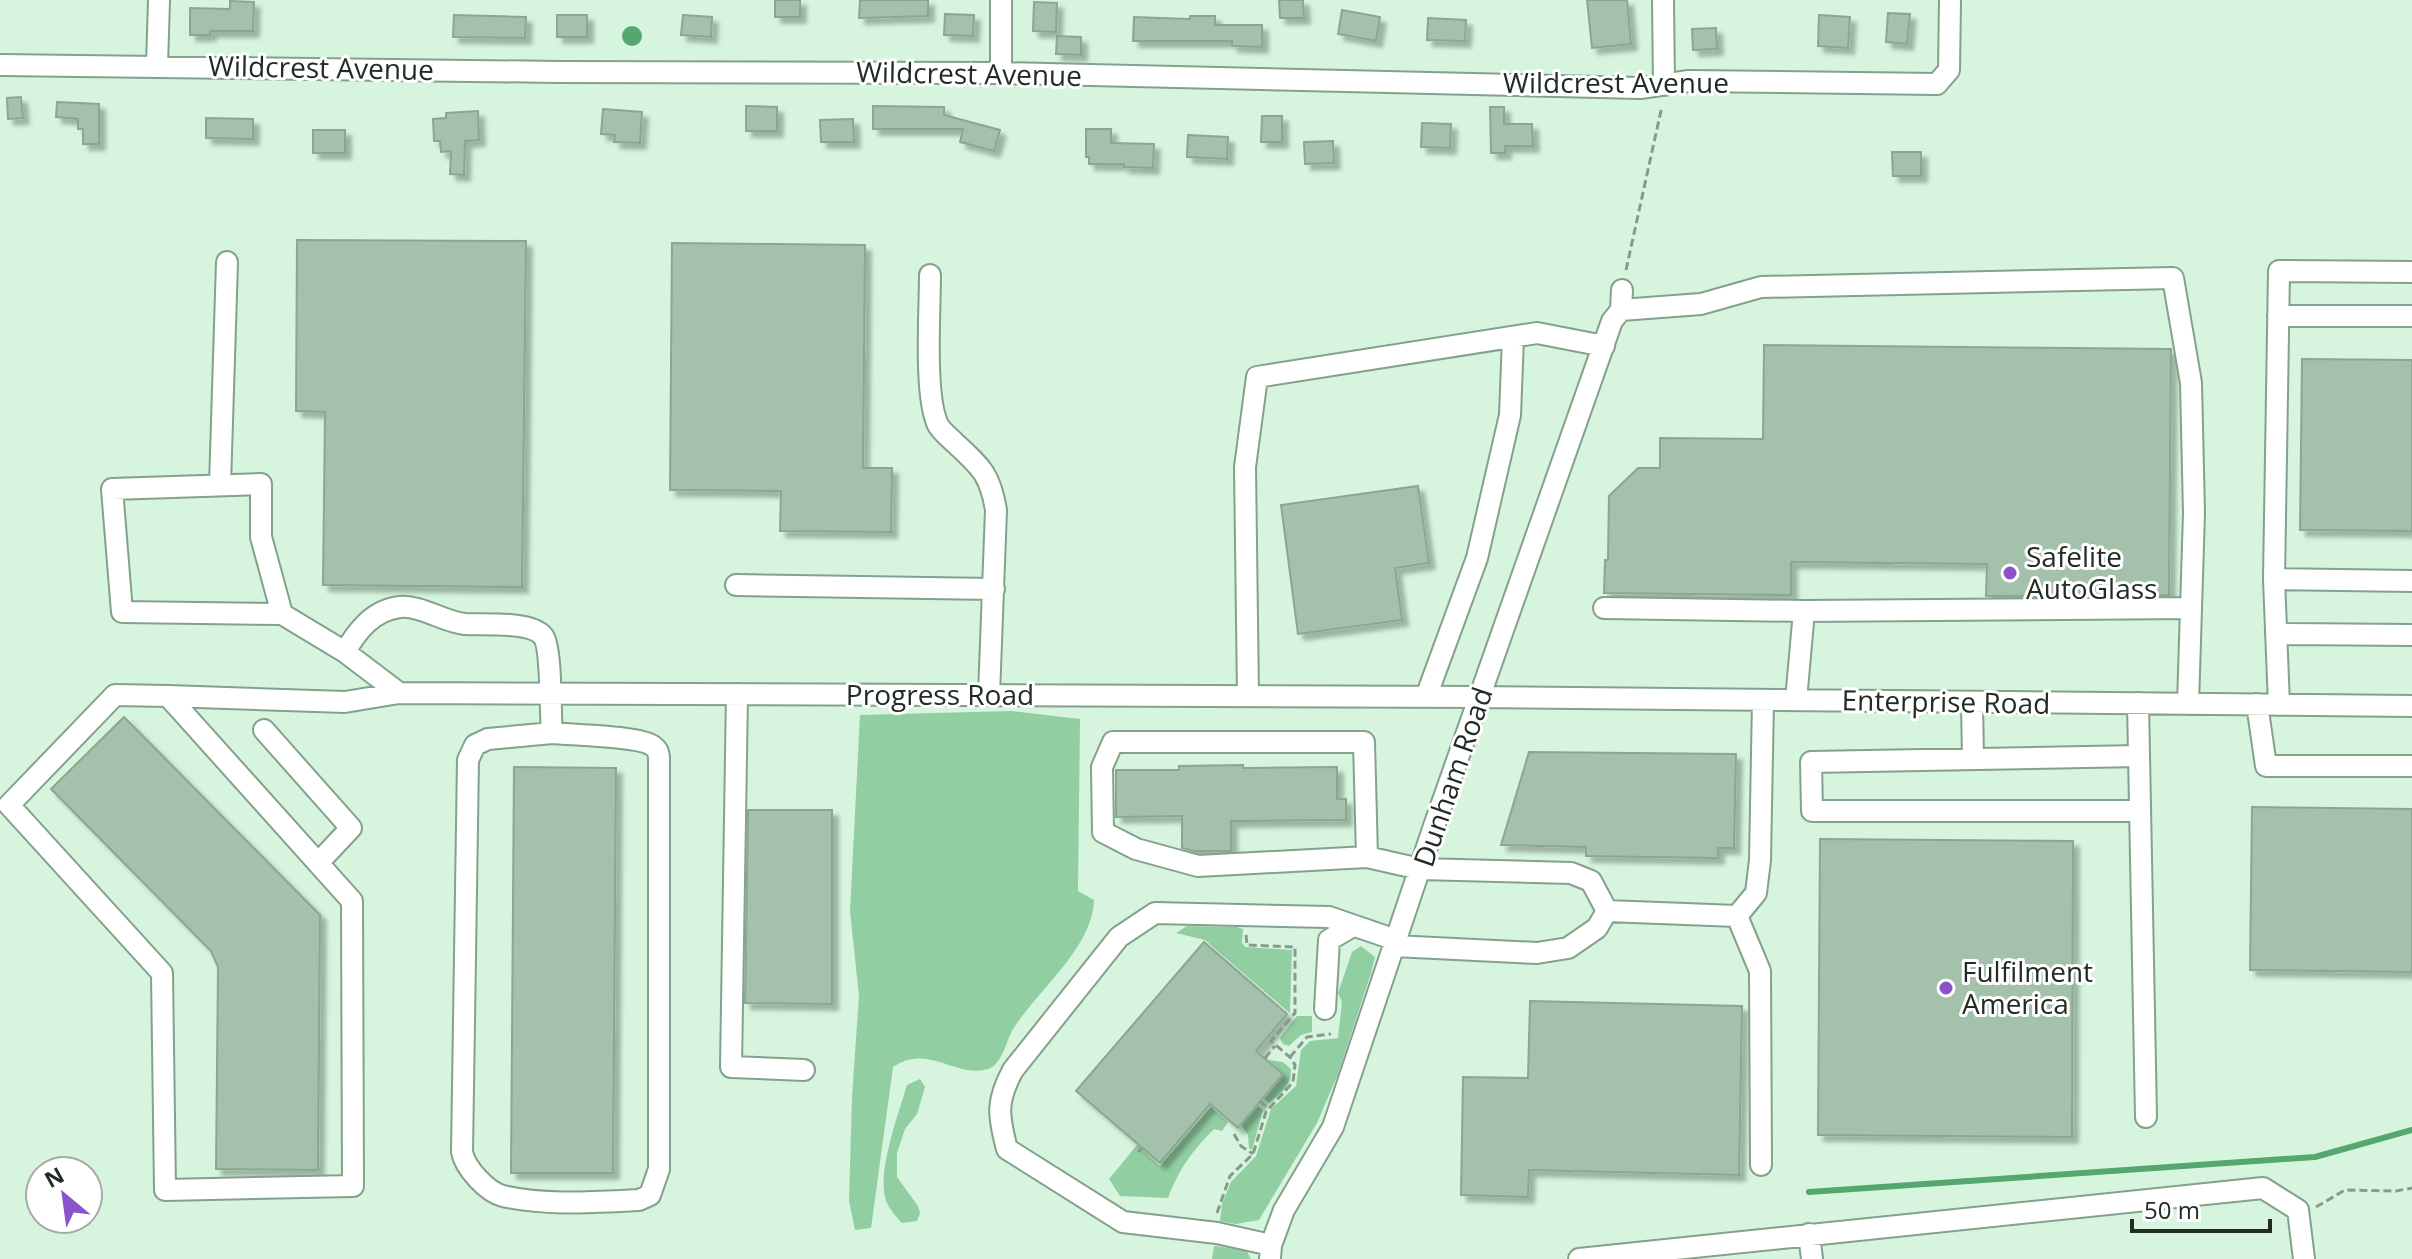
<svg xmlns="http://www.w3.org/2000/svg" width="2412" height="1259" font-family="'Open Sans',sans-serif">
	<style>
		.green { fill: #91cea1 }
		.water { fill: #55a66f }
		.lines { fill: none; stroke-linecap: round; stroke-linejoin: round }
		.stream { stroke: #55a66f; stroke-width: 6 }
		.building { fill: #a4c2ab; stroke: #8aa791; stroke-width: 2; filter: url(#shadow) }
		.minor-casing { stroke: #84a18b; stroke-width: 24 }
		.path { stroke: #869b8b; stroke-width: 3; stroke-dasharray: 8 4; stroke-linecap: butt }
		.minor { stroke: #fff; stroke-width: 20 }
		.poi-dot { fill: #8a53ca; stroke: #fff; stroke-width: 3 }
		.labels { text-anchor: middle; stroke-width: 6; stroke-linejoin: round; paint-order: stroke }
		.street-label { font-size: 28px; fill: #212c24; stroke: #fff }
		.poi-label { font-size: 28px; fill: #212c24; stroke: #fff; text-anchor: start }
	</style>
	<defs>
		<filter id="shadow"><feDropShadow dx="6" dy="6" stdDeviation="2" flood-color="#0004"/></filter>
	</defs>
	<rect width="100%" height="100%" fill="#d7f5de"/>
	<path class="green" d="M1012,711L1080,719L1078,891L1094,900C1093,947 1038,990 1013,1029C1006,1041 1002,1065 988,1069C954,1079 930,1043 893,1067L871,1228L855,1230L849,1201L852,1097L859,996L850,911L860,715Z
		M1187,926L1237,927L1243,929L1242,943L1245,947L1292,950L1290,1013L1205,940L1176,933Z
		M1361,946L1375,957L1371,973L1338,1074L1317,1123L1259,1220L1236,1224L1220,1221L1222,1204L1231,1182L1256,1156L1271,1109L1296,1086L1301,1050L1310,1041L1338,1038L1342,1002L1338,993L1352,952Z
		M1297,1016H1312V1032L1301,1035L1289,1046L1283,1044L1280,1038Z
		M1269,1060L1283,1062L1291,1069C1291,1086 1282,1093 1269,1103L1264,1099L1284,1074Z
		M920,1079L925,1087L917,1114L905,1129L897,1153V1177L918,1206L920,1213L917,1221L902,1223C895,1215 887,1207 885,1197C878,1169 899,1112 907,1085Z
		M1258,1106L1263,1110L1252,1150L1249,1148L1248,1135L1241,1125Z
		M1211,1107L1228,1122L1222,1131L1214,1129C1191,1152 1180,1168 1168,1198L1120,1196L1109,1179L1137,1145L1160,1166Z
		M1214,1246L1246,1250L1251,1259H1212Z"/>
	<path class="water" d="M622 36a10 10 0 1 1 20 0a10 10 0 1 1-20 0Z"/>
	<g class="lines">
		<path class="stream" d="M1809,1192L2315,1157L2412,1130"/>
	</g>
	<path class="building" d="M775,0H800V17H775Z
		M860,0H928V16L859,18Z
		M1279,0H1303L1304,18H1280Z
		M1587,0H1627L1631,44L1592,48Z
		M230,1L254,2L253,31H210V35H190V8L230,9Z
		M1034,2L1057,3L1056,32L1033,31Z
		M1342,10L1380,17L1376,41L1338,34Z
		M1888,13L1910,14L1907,44L1886,42Z
		M945,14L974,15L973,36L944,35Z
		M454,15L526,17L525,38L453,37Z
		M557,15H587V37H557Z
		M683,15L712,17L711,37L681,35Z
		M1819,15L1850,17L1848,48L1818,46Z
		M1190,16H1215V25H1262V47L1232,46V41H1133L1134,17L1190,19Z
		M1428,18L1466,20L1465,41L1427,40Z
		M1716,28L1717,49L1693,50L1692,29Z
		M1057,36L1081,37V55L1056,54Z
		M21,97L23,118L8,119L7,98Z
		M57,102L99,104V144H83V129H78V119L56,117Z
		M746,106L777,107V131H746Z
		M873,106L944,107V115L1000,130L994,151L960,142L963,129H873Z
		M1490,107H1504V124H1532L1533,146H1505V153H1491Z
		M603,109L642,112L640,143L614,142L615,135L601,134Z
		M478,111L479,140L465,141L464,175L450,174L451,151L441,152L440,141H434L433,119L446,118V113Z
		M1262,116H1282V142H1261Z
		M206,118L253,119V139L206,138Z
		M853,119L854,142H821L820,120Z
		M1422,123L1451,124L1450,148L1421,147Z
		M1086,129H1111V143L1154,144L1153,168L1124,167V164H1089V157H1086Z
		M313,130H345V153H313Z
		M1188,135L1228,137L1227,159L1187,157Z
		M1333,141L1334,163L1305,164L1304,142Z
		M1892,152H1921V176H1893Z
		M297,240L526,241L522,587L323,585L325,412L296,411Z
		M672,243L865,245L863,468H892L891,532L780,531L781,491L670,490Z
		M1764,345L2171,349L2169,595L1986,596L1987,564L1791,562V595L1604,593L1605,560H1608L1609,496L1638,468H1660V438L1763,439Z
		M2302,359L2412,360V531L2300,530Z
		M1418,486L1429,563L1395,568L1402,620L1298,634L1281,505Z
		M124,717L320,915L318,1170L216,1169L218,967L211,951L51,789Z
		M1529,752L1736,754L1734,848H1718V858L1586,856V847L1501,845Z
		M1243,765V768L1337,767V799H1346V820L1231,821V851H1194L1182,848V816L1116,817V770H1179V766Z
		M514,767L616,768L613,1173H511Z
		M2252,807L2412,809V972L2250,970Z
		M748,810H832V1004L745,1003Z
		M1820,839L2073,841L2072,1137L1818,1135Z
		M1204,942L1287,1014L1256,1051L1283,1074L1238,1128L1210,1104L1160,1163L1076,1091Z
		M1530,1001L1742,1006L1739,1175L1529,1170L1528,1197L1461,1195L1463,1077L1528,1078Z"/>
	<g class="lines">
		<defs>
			<path id="minor" d="M1663,0L1664,85
				M0,65L559,72L1001,73L1640,88L1689,81L1937,84L1949,70L1950,0
				M157,66L159,0
				M1001,73V0
				M2412,272L2279,271L2274,579L2412,581
				M930,275C930,311 924,396 938,425C942,432 949,437 955,443C981,467 990,474 996,510L989,695
				M1621,310L1701,304L1761,287L2173,278L2191,383L2194,513L2188,704
				M2278,316H2412
				M220,485L227,262
				M2274,579L2279,705
				M736,585L994,589
				M1604,608L1804,611
				M282,614L122,612L112,489L261,484V537L282,614L345,652L399,693
				M2276,634L2412,635
				M345,652C357,631 373,610 400,607C421,605 444,622 465,624C484,625 531,621 543,636C552,647 550,715 552,733L488,739L475,745L468,760L462,1152C465,1168 487,1192 503,1196C545,1206 596,1202 639,1200L650,1195L659,1169V757C658,751 658,750 653,746C640,736 572,735 552,733
				M737,694L731,1067L804,1070
				M168,696L115,695L9,805L162,973L165,1190L353,1186L352,901L168,696L345,702L399,693L1480,697L2412,706
				M1248,696L1245,467L1257,377L1537,333L1604,346
				M1426,697L1477,558L1510,415L1513,337
				M1796,700L1804,611L2191,608
				M1972,702L1973,759
				M2138,703L2146,1117
				M2257,704L2266,766H2412
				M264,730L351,828L318,863
				M2139,756L1811,762L1812,811H2140
				M1367,857L1198,866L1136,849L1103,832L1102,767L1113,742H1364L1367,857L1420,869L1571,873L1591,881L1607,911
				M1607,911L1737,916L1756,893L1760,860L1763,700
				M1737,916L1760,971L1761,1165
				M1394,946L1537,953L1568,948L1597,928L1607,911
				M1325,1009L1329,940L1353,926
				M1809,1234L1812,1259
				M1271,1245L1217,1233L1123,1222L1007,1149C998,1115 996,1101 1013,1070L1119,937L1155,913L1329,917L1396,940
				M1270,1259L1271,1245L1284,1210L1333,1127L1434,826L1612,321L1621,310L1622,290
				M1579,1259L2263,1188L2298,1210L2304,1259"/>
		</defs>
		<use href="#minor" class="minor-casing"/>
		<path class="path" d="M1626,270L1662,106
			M1290,1057L1307,1037L1331,1034
			M1265,1058L1275,1046
			M1260,1101L1268,1108
			M1234,1134L1241,1146L1253,1154
			M1138,1152L1142,1148
			M2316,1207L2345,1190L2396,1191L2412,1188
			M1217,1213L1230,1176L1253,1154L1266,1112L1293,1082L1295,1065L1292,1059L1271,1041L1295,1013V947L1247,945L1246,935"/>
		<use href="#minor" class="minor"/>
	</g>
	<g class="poi-dot">
		<circle cx="2010" cy="573" r="8"/>
		<circle cx="1946" cy="988" r="8"/>
	</g>
	<g class="labels">
		<g class="street-label">
			<text transform="translate(321 68) rotate(1)" y="10">Wildcrest Avenue</text>
			<text transform="translate(969 74) rotate(1)" y="10">Wildcrest Avenue</text>
			<text x="1616" y="93">Wildcrest Avenue</text>
			<text x="940" y="705">Progress Road</text>
			<text transform="translate(1946 702) rotate(1)" y="10">Enterprise Road</text>
			<text transform="translate(1453 777) rotate(-71)" y="10">Dunham Road</text>
		</g>
		<g class="poi-label">
			<text x="2026" y="567">Safelite<tspan x="2026" dy="32">AutoGlass</tspan></text>
			<text x="1962" y="982">Fulfilment<tspan x="1962" dy="32">America</tspan></text>
		</g>
	</g>
	<g transform="translate(64 1195) rotate(331)"><circle r="38" fill="#ffffff" stroke="#a6aba7" stroke-width="2"/>
	<path d="M0-6L14 30L0 20L-14 30Z" fill="#8a53ca"/>
	<text y="-12" font-size="22" font-weight="bold" text-anchor="middle" fill="#212c24">N</text>
	</g>
	<path d="M2132 1219v12h138v-12" fill="none" stroke="#212c24" stroke-width="4"/>
	<text x="2144" y="1219" font-size="24" fill="#212c24" stroke="#ffffff" stroke-width="6" paint-order="stroke">50 m</text>
</svg>
